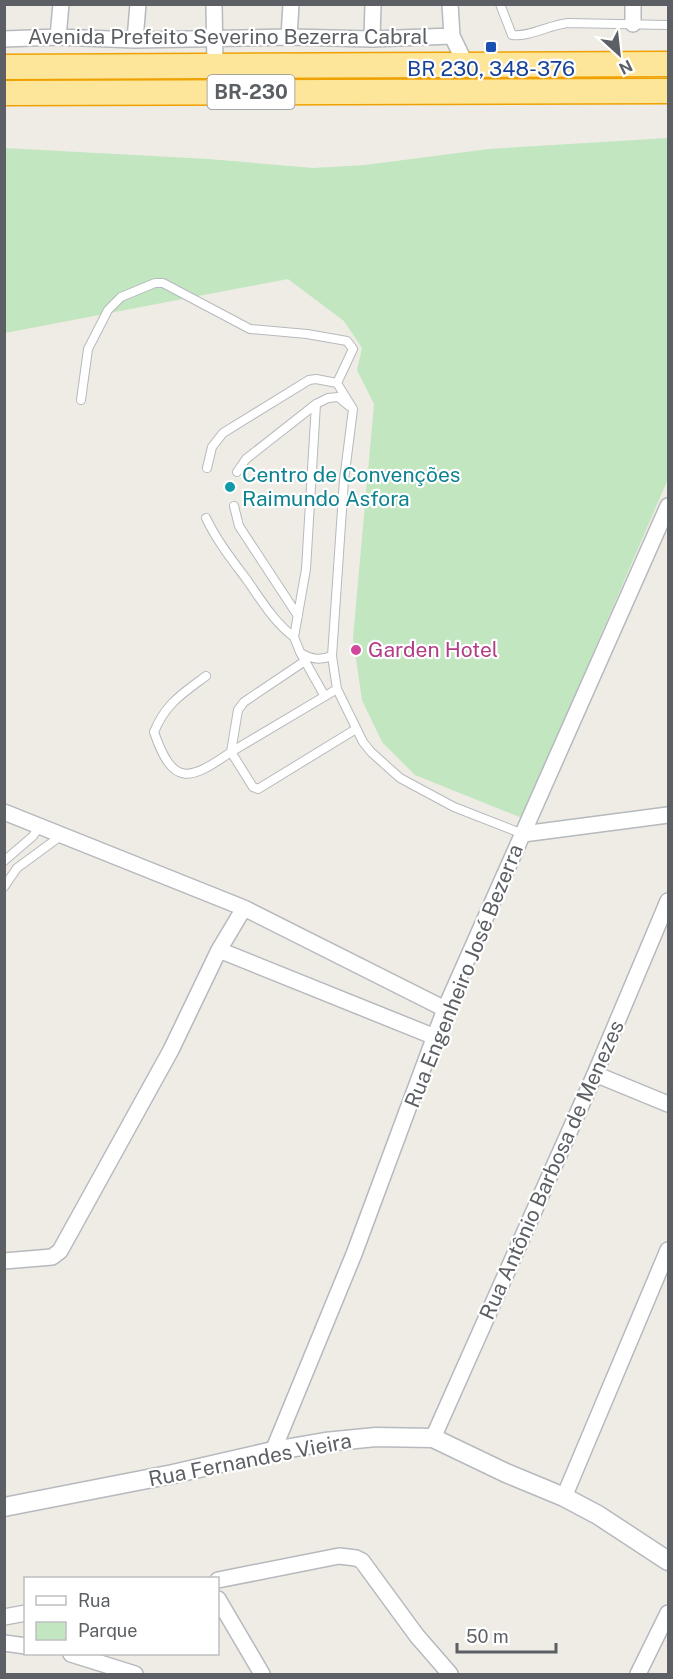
<svg xmlns="http://www.w3.org/2000/svg" width="673" height="1679" font-family="'Public Sans',sans-serif">
	<style>
		.green { fill: #c1e6c0 }
		.lines { fill: none; stroke-linecap: round; stroke-linejoin: round }
		.service-casing { stroke: #b6b9be; stroke-width: 10 }
		.minor-casing { stroke: #b6b9be; stroke-width: 18 }
		.tertiary-casing { stroke: #b6b9be; stroke-width: 21 }
		.trunk-casing { stroke: #f0a102; stroke-width: 27 }
		.service { stroke: #fff; stroke-width: 8 }
		.minor { stroke: #fff; stroke-width: 15 }
		.tertiary { stroke: #fff; stroke-width: 18 }
		.trunk { stroke: #fde69a; stroke-width: 24 }
		.transit-dot { fill: #1a4fb4; stroke: #fff; stroke-width: 2 }
		.culture-dot { fill: #0f9aa8; stroke: #fff; stroke-width: 2 }
		.hotel-dot { fill: #d1479c; stroke: #fff; stroke-width: 2 }
		.labels { text-anchor: middle; stroke-width: 4.5; stroke-linejoin: round; paint-order: stroke }
		.shield { fill: #fff; stroke: #8d9092; stroke-width: 1.5 }
		.shield-label { font-size: 20px; font-weight: bold; fill: #5c6064 }
		.street-label { font-size: 21px; fill: #5c6064; stroke: #fff }
		.transit-label { font-size: 21px; fill: #164399; stroke: #fff }
		.culture-label { font-size: 21px; fill: #0d838f; stroke: #fff; text-anchor: start }
		.hotel-label { font-size: 21px; fill: #b23c85; stroke: #fff; text-anchor: start }
	</style>
	<rect width="100%" height="100%" fill="#eeece4"/>
	<path class="green" d="M668,138V479L522,818L415,775L382,742L362,700L353,638L374,404L357,370L362,348L344,321L288,279L5,333L4,148L208,159L313,168L365,165L489,149Z"/>
	<g class="lines">
		<defs>
			<path id="service" d="M500,4L512,35C530,37 549,25 568,23L668,25
				M81,400L88,349L108,310L121,297L155,283H163L250,329L307,334L347,341L353,349L337,383
				M316,404L306,569L294,637L300,652L324,695
				M207,468L212,447L223,433L309,380L316,379L337,383L353,409L344,480L332,656L337,689L363,742L371,752L400,778L454,807L523,834
				M237,472L246,459L316,404L328,398L338,397L349,406
				M234,506L239,526L298,616
				M206,518C217,541 232,560 247,580C261,600 274,622 294,637
				M301,653C312,660 321,660 332,656
				M206,676C182,694 166,703 154,732C173,787 189,781 231,752L238,710L244,702L305,661
				M337,689L231,752L253,787L258,789L356,729
				M4,861L33,836L40,826
				M4,887L17,868L62,835"/>
			<path id="minor" d="M214,4L215,65
				M450,4L452,36L466,65
				M633,4V24
				M58,37L61,4
				M289,37L291,4
				M4,39L58,37L135,40L289,37L372,39L452,36
				M372,39L373,4
				M135,40L138,4
				M4,812L244,908L219,950L171,1050L60,1251L52,1257L4,1261
				M523,834L668,815
				M244,908L445,1009
				M219,950L435,1037
				M595,1074L668,1104
				M433,1438L595,1074L668,901
				M273,1451L354,1254L445,1009L668,506
				M564,1497L668,1250
				M218,1580L339,1556L356,1558L362,1561L417,1636L450,1674
				M218,1599L262,1674
				M4,1617L26,1613
				M4,1643L26,1646
				M71,1654L135,1674
				M638,1674L668,1613"/>
			<path id="tertiary" d="M4,1507L173,1474L273,1451L325,1442L376,1437L433,1438L506,1473L564,1497L598,1515L668,1561"/>
			<path id="trunk" d="M4,67L668,64
				M4,93L668,91"/>
		</defs>
		<use href="#service" class="service-casing"/>
		<use href="#minor" class="minor-casing"/>
		<use href="#tertiary" class="tertiary-casing"/>
		<use href="#trunk" class="trunk-casing"/>
		<use href="#service" class="service"/>
		<use href="#minor" class="minor"/>
		<use href="#tertiary" class="tertiary"/>
		<use href="#trunk" class="trunk"/>
	</g>
	<rect class="transit-dot" x="485" y="41" width="12" height="12" rx="3"/>
	<circle class="culture-dot" cx="230" cy="487" r="6"/>
	<circle class="hotel-dot" cx="356" cy="650" r="6"/>
	<g class="labels">
		<rect class="shield" x="207.5" y="75" width="87" height="34" rx="4.5"/>
		<g class="shield-label">
			<text x="251" y="99">BR-230</text>
		</g>
		<g class="street-label">
			<text x="228" y="44">Avenida Prefeito Severino Bezerra Cabral</text>
			<text transform="translate(464 976) rotate(-68)" y="7">Rua Engenheiro José Bezerra</text>
			<text transform="translate(552 1170) rotate(-66)" y="7">Rua Antônio Barbosa de Menezes</text>
			<text transform="translate(250 1460) rotate(-11)" y="7">Rua Fernandes Vieira</text>
		</g>
		<g class="transit-label">
			<text x="491" y="76">BR 230, 348-376</text>
		</g>
		<g class="culture-label">
			<text x="242" y="482">Centro de Convenções<tspan x="242" dy="24">Raimundo Asfora</tspan></text>
		</g>
		<g class="hotel-label">
			<text x="368" y="657">Garden Hotel</text>
		</g>
	</g>
	<rect width="673" height="1679" fill="none" stroke="#5c6064" stroke-width="12"/>
	<rect x="24" y="1577" width="195" height="78" fill="#ffffff" stroke="#bebfc1" stroke-width="1.5"/>
	<rect x="36" y="1596" width="30" height="9" fill="#ffffff" stroke="#bebfc1" stroke-width="1.5"/>
	<text x="78" y="1607" font-size="18" fill="#5c6064">Rua</text>
	<rect x="36" y="1622" width="30" height="18" fill="#c1e6c0" stroke="#bebfc1" stroke-width="1.5"/>
	<text x="78" y="1637" font-size="18" fill="#5c6064">Parque</text>
	<g transform="translate(619 54) rotate(153)" stroke="#ffffff" stroke-width="4.5" paint-order="stroke">
	<path d="M0-4.5L10 22L0 15L-10 22Z" fill="#5c6064"/>
	<text y="-9" font-size="16" font-weight="bold" text-anchor="middle" fill="#5c6064">N</text>
	</g>
	<path d="M457 1643v9h99v-9" fill="none" stroke="#5c6064" stroke-width="3"/>
	<text x="466" y="1643" font-size="18" fill="#5c6064" stroke="#ffffff" stroke-width="4.5" paint-order="stroke">50 m</text>
</svg>
